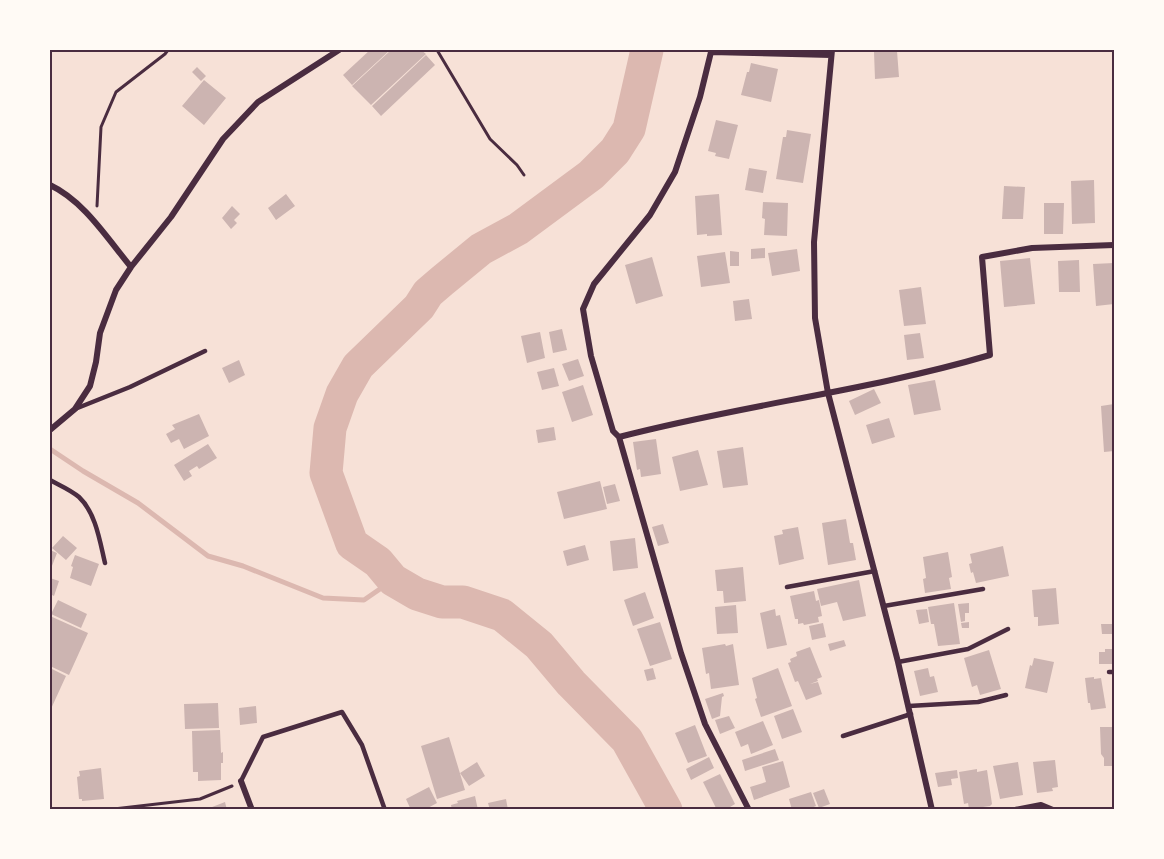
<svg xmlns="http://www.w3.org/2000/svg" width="1164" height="859" font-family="'Noto Sans',sans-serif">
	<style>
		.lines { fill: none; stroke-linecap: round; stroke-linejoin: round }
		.stream { stroke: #dcb8b0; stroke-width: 5 }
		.river { stroke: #dcb8b0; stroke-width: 33 }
		.building { fill: #ccb4b1 }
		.path { stroke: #4a2c40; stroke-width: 3 }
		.service { stroke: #4a2c40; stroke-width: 4.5 }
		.minor { stroke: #4a2c40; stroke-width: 6 }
		.neatline { fill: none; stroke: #4a2c40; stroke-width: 2 }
	</style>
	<rect width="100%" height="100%" fill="#f7e1d7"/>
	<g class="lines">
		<path class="stream" d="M50,449L83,471L138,503L208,556L243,566L323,598L364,600L393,580
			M662,810L664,805"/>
		<path class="river" d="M647,50L629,129L615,151L591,175L518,229L481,249L442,281L428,293L419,307L358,366L342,394L330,428L326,473L352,544L378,562L393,580L417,594L442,602H463L502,615L539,645L571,683L627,740L666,810"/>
	</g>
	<path class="building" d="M370,50H390L352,85L343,75Z
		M391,50H421L426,54L371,105L352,86Z
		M897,51L899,77L875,79L874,52Z
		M426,55L435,65L381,116L372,106Z
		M751,63L778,69L771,102L741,95L747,72H749Z
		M197,67L206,76L201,81L192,72Z
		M204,80L226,98L204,125L182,106Z
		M716,120L738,125L729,159L715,156L716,153L708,151Z
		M787,130L811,134L803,183L776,179L783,137H786Z
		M749,168L767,171L763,193L745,190Z
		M1094,180L1095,223L1072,224L1071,181Z
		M1004,186L1025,187L1023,219H1002Z
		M286,194L295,206L276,220L268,208Z
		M719,194L722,235L707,236V234L697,235L695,196Z
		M763,202L788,203L787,236L764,235L765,219L762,218Z
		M1044,203H1064L1063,234H1044Z
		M232,206L240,214L234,220L237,223L231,229L222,218Z
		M765,248V258L751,259V249Z
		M797,249L800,271L772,276L768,253Z
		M730,251L739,252V266H730Z
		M725,252L730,283L701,287L697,256Z
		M652,257L663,296L636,304L625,265Z
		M1030,258L1035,304L1004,307L1000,261Z
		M1079,260L1080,292H1059L1058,261Z
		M1114,263V304L1096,306L1093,264Z
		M921,287L926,324L904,326L899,290Z
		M749,299L752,319L735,321L733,301Z
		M562,329L567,350L553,353L549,332Z
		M540,332L545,358L527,363L521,336Z
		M920,333L924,358L907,360L904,335Z
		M578,359L584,376L569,381L562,364Z
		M239,360L245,375L229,383L222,368Z
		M554,368L559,386L542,390L537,372Z
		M935,380L941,410L914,415L908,385Z
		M583,385L593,415L572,422L562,392Z
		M874,389L881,403L855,415L849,401Z
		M1114,404V451L1104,452L1101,406Z
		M199,414L209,436L184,449L179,439L171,443L166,434L175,429L172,425Z
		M889,418L895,437L872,444L866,425Z
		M554,427L556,440L538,443L536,430Z
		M656,439L661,474L641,477L640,469L637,470L633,442Z
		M208,444L217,458L199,469L197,466L189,471L192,476L184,481L174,465Z
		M743,447L748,485L723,488L717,451Z
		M698,450L708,485L680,491L672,457Z
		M600,481L607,509L564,519L557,492Z
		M615,484L620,501L607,504L603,487Z
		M846,519L850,543H853L856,560L828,565L822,523Z
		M663,524L669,543L658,546L652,527Z
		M798,527L804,559L779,565L774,536L783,534L782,530Z
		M63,536L77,548L66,560L52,548Z
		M635,538L638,568L613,571L610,541Z
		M585,545L589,560L567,566L563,551Z
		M1003,546L1009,576L976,583L973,572L971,573L969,564L972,563L970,554Z
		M50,550L57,553L50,571Z
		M948,552L952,577L949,578L951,589L925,593L923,579L926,578L923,557Z
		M75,555L99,564L91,586L70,578L73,567L71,566Z
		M743,567L746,601L724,603L723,591H717L715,570Z
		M50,578L59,581L54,596L50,594Z
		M859,580L866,616L843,621L837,602L821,606L817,589Z
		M1056,588L1059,624L1038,626V617H1034L1032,590Z
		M814,591L816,601L819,600L822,616L818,617L819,622L804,625L803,623L798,624V619H795L790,596Z
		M645,592L654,618L633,626L624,600Z
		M58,600L87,614L81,628L51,614Z
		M954,603L960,644L938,646L934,624H931L928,607Z
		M969,603V613H965V621L961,622L958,604Z
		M736,605L738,633L717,634L715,607Z
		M775,609L776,616L780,615L787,645L767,649L760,613Z
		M927,609L929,622L919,624L916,610Z
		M50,616L88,633L69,675L50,666Z
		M660,622L672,659L650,666L637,629Z
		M969,622V628H962L961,623Z
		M823,623L826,637L812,640L809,626Z
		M1101,624H1114V634H1102Z
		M844,640L846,646L830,651L828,644Z
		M725,644L726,646L733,644L739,685L711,689L709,673L706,674L702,648Z
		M810,647L822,677L817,679L818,681L810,684L818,682L822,694L806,700L798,681L795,682L788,663L791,662L790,659L797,656L796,652Z
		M1105,649H1114V664H1099V652H1105Z
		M989,650L1001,689L980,695L977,685L972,687L964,658Z
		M1034,658L1054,662L1047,693L1025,688L1030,665L1032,666Z
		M50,668L66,676L50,711Z
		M653,668L656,679L647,681L644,670Z
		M778,668L792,706L761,717L755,699L757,698L752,678Z
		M928,668L930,677L934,676L938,692L920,696L914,671Z
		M1094,677V679L1101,678L1106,708L1091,710L1090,703H1088L1085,678Z
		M723,693L724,696L722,697L720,716L712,719L705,699Z
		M218,703L219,728L185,729L184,704Z
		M256,706L257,723L240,725L239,708Z
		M793,709L802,732L782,739L774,716Z
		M729,716L735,728L720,734L715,720Z
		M763,721L773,745L751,754L748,744L741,747L735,732Z
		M695,725L707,756L688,763L675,733Z
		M1100,727H1114V766H1104V758L1101,754Z
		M220,730L221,753L223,752V763H221V780L198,781V772H193L192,731Z
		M449,737L465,790L437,799L421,746Z
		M775,749L779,760L745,771L742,760Z
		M709,757L714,768L691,780L686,769Z
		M1055,760L1058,787L1052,788L1053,791L1037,793L1033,762Z
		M783,761L790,787L754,800L750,787L766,782L762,767Z
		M477,762L485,776L469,786L460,773Z
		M1018,762L1023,795L1000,799L993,766Z
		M101,768L104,799L82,801V799H79L77,777L80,776L79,771Z
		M977,769V772L987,770L992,804L990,806L969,809L968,803L964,804L959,772Z
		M957,770L958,778L951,779L952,785L938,787L935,773Z
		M720,774L735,804L725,810H717L703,782Z
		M429,787L437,803L424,810H411L406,799Z
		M824,789L830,804L819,808L813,793Z
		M811,792L816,806L807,810H792L789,799Z
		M475,796L478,810H452L451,805L458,803L457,801Z
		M506,799L508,810H490L488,803Z
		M225,802L227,810H207V809Z
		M1100,807H1114V810H1099Z"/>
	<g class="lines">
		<path class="path" d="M437,50L490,139L517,165L524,175
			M97,206L101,127L116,92L165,54L168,50
			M105,810L200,799L232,786"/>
		<path class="service" d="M75,409L130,387L205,351
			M50,480C59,485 71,490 79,497C96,513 100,542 105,563
			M787,587L875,571
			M884,606L983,589
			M898,662L968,649L1008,629
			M1109,672H1114
			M909,706L978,702L1006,695
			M843,736L911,714
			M241,781L263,737L342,712L362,745L385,810"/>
		<path class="minor" d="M832,50L814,242L815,318L828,393L898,662L932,810
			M50,185C84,201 107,238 131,267
			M50,430L75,409L90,386L96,362L100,333L116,290L131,267L171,217L223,139L258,102L339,50
			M619,437C741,405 868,391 990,355L982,257L1032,248L1114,245
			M241,781L252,810
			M749,810L705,724L681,653L619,437L613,431L591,356L583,309L594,284L650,215L675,172L700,97L711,52L831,55
			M1015,810L1041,805L1053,810"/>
	</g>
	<rect width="1164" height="859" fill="none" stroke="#fffaf5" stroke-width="102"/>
	<rect x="51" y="51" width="1062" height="757" class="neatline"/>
</svg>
